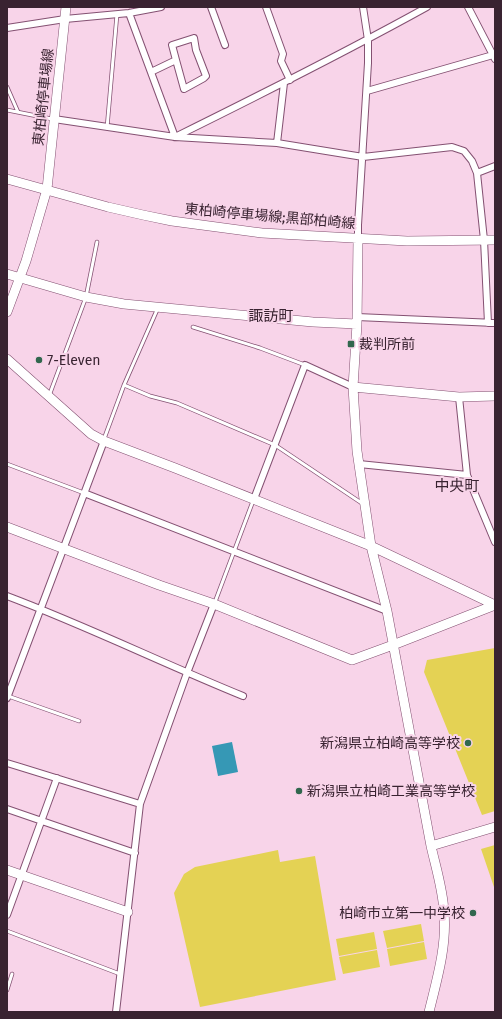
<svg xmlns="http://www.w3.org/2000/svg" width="502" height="1019" font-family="'Fira Sans','Noto Sans JP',sans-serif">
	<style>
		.green { fill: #e4d254 }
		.water { fill: #3698b5 }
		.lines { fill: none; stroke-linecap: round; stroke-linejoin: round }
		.lane-casing { stroke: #845172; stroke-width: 4.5 }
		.street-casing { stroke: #845172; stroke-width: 8 }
		.secondary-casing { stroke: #845172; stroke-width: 10 }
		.lane { stroke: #fff; stroke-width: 3 }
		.street { stroke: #fff; stroke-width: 6 }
		.secondary { stroke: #fff; stroke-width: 9 }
		.poi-dot { fill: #31674e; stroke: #f8d4e9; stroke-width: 1.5 }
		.labels { text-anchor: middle; stroke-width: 4; stroke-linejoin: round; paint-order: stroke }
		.street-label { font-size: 14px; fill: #392331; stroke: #f8d4e9 }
		.poi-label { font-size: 14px; fill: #392331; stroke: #f8d4e9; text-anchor: start }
		.neighbourhood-label { font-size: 15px; fill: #392331; stroke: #f8d4e9 }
	</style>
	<rect width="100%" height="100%" fill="#f8d4e9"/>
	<path class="green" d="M495,648V811L482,815L424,672L427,660Z
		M495,845V890L481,849Z
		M278,850L280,862L315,856L336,980L200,1007L174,893L184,874L195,867Z
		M421,924L424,941L387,948L383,931Z
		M374,932L377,949L339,956L336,939Z
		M424,942L427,959L390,966L387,949Z
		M377,950L380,967L343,974L339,957Z"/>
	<path class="water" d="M232,742L238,772L218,776L212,746Z"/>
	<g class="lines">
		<defs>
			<path id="lane" d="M7,87L18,112
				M7,110L52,119
				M107,128L117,14
				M193,327L260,348L305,365
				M124,385L150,396L177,403L275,445L363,504
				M49,396L86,297L97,242
				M104,439L124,385L157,310
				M7,464L84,493
				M215,602L253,501
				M8,696L79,721
				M7,931L120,974
				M7,990L12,974"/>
			<path id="street" d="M211,7L225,45
				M266,7L283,54L281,61L290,80
				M468,7L495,59
				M129,13L175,137C260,95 344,53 427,7
				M7,28L65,19L129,13L161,7
				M151,72L176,60L184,89L204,78L206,76L196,50L194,38L172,45L176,60
				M367,91L493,55
				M54,119L175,137L277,143L363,157L452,147L464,151L472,161L477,173L484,240L488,323
				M277,143L284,83
				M477,173L495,166
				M358,239V225L368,63V40L363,7
				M357,317L495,323
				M459,397L467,475L495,542
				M359,464L467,475
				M84,493L387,611
				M254,499L305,365L353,387
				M7,596C87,626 164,664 243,696
				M7,698L104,441
				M7,763L140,804
				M7,809L135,853
				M7,915L57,778
				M116,1012L140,804L187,673L214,604"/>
			<path id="secondary" d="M7,179L108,207L143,215L172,221L262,233L407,241L495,240
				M358,239L357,324L353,387L357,451L371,546L387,611L431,846L495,827
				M7,274L86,297L124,304L313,322L357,324
				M7,312L26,261L47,189L66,7
				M7,359L91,434L104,441L175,468L371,546L495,605
				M353,387L459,397L495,396
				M7,527L159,585L214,604L352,660L393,645L495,605
				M7,870L128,912
				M429,1012C437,979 447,946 444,912C443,890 436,868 431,846"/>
		</defs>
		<use href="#lane" class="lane-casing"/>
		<use href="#street" class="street-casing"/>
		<use href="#secondary" class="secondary-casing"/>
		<use href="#lane" class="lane"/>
		<use href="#street" class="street"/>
		<use href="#secondary" class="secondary"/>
	</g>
	<g class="poi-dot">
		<rect x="347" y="340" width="8" height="8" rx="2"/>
		<circle cx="39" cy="360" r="4"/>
		<circle cx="468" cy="743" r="4"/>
		<circle cx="299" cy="791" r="4"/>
		<circle cx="473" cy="913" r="4"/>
	</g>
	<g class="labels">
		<g class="street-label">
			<text transform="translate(43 97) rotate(-84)" y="5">東柏崎停車場線</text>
			<text transform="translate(270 216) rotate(5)" y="5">東柏崎停車場線;黒部柏崎線</text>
		</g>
		<g class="poi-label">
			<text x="359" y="349">裁判所前</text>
			<text x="47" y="365">7-Eleven</text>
			<text x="460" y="748" text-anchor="end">新潟県立柏崎高等学校</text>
			<text x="307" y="796">新潟県立柏崎工業高等学校</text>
			<text x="465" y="918" text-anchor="end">柏崎市立第一中学校</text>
		</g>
		<g class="neighbourhood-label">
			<text x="271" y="321">諏訪町</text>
			<text x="457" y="491">中央町</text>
		</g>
	</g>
	<rect width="502" height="1019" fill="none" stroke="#392331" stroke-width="16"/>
</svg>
